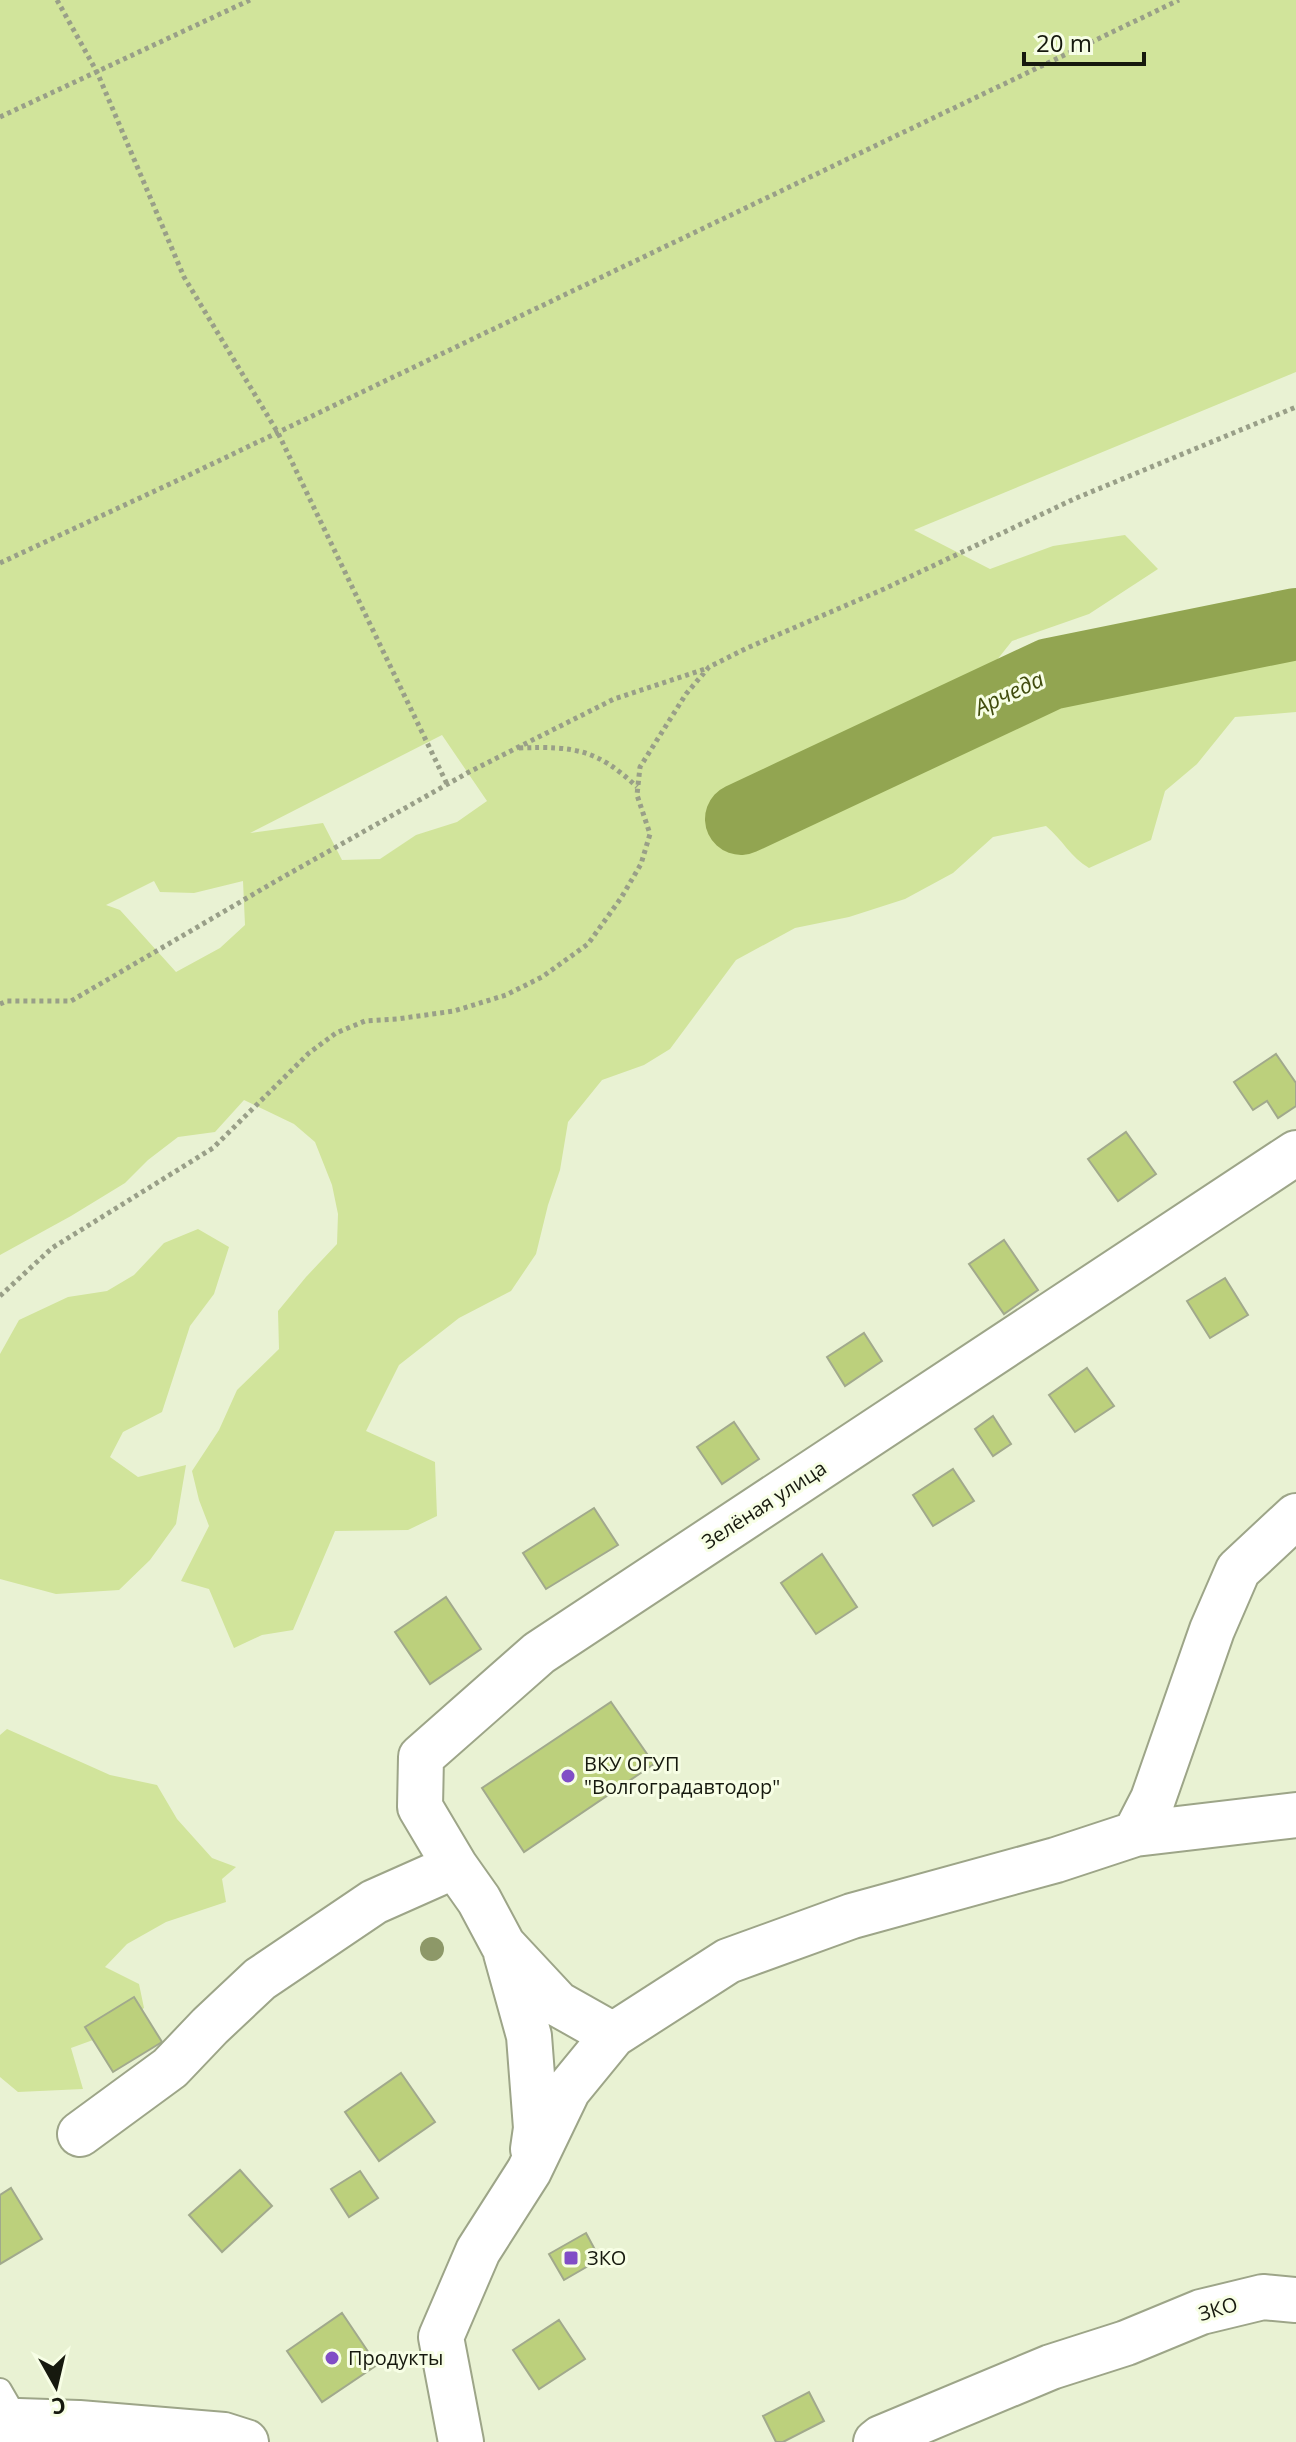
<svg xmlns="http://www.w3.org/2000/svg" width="1296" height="2442" font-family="'Open Sans',sans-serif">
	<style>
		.green { fill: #d1e49b; fill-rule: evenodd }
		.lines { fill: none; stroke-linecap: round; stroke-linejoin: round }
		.river { stroke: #92a551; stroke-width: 72 }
		.building { fill: #bcd07c; stroke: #a1a98c; stroke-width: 2 }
		.service-casing { stroke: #9da588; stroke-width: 26 }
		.minor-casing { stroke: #9da588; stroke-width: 48 }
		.path { stroke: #999f88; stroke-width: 5; stroke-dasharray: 4 4; stroke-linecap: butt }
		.service { stroke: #fff; stroke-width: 22 }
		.minor { stroke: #fff; stroke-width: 44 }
		.tree { fill: #8d9868 }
		.poi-dot { fill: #814ec6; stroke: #f7fee5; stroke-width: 3 }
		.labels { text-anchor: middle; stroke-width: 6; stroke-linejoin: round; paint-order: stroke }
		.street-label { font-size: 20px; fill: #16190e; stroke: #f7fee5 }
		.poi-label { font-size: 20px; fill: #16190e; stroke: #f7fee5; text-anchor: start }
		.water-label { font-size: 22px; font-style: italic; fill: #404c0d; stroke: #f7fee5 }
	</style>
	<rect width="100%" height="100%" fill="#e9f2d3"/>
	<path class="green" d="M0,0H1296V372L914,530L990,569L1053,546L1125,535L1158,569L1089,614L1012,641L981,680L1059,653L1122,651L1185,661L1296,619V712L1235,717L1197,764L1165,791L1151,840L1089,868C1071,858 1062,839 1046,826L993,837L953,873L905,899L849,917L795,928L736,960L670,1049L644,1065L602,1080L568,1122L560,1170L548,1205L536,1254L511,1291L459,1318L399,1365L366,1431L435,1462L437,1516L408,1530L335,1531L293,1630L262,1635L234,1648L209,1589L181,1581L209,1526L199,1500L192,1471L219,1430L237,1390L279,1349L278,1311L306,1277L337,1244L338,1214L332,1185L315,1142L294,1124L244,1100L215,1132L178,1137L148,1160L125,1183L71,1216L0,1255ZM442,735L487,801L457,822L416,835L380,859L342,860L323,823L250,833ZM154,881L160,892L194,893L243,881L245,925L220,948L176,972L120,910L106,905Z
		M198,1229L229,1247L214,1294L190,1326L162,1412L123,1432L110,1457L138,1477L186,1465L176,1524L150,1560L119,1590L56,1594L0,1579V1354L19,1320L68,1297L107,1291L134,1275L164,1243Z
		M7,1729L110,1775L157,1785L177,1819L212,1858L236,1867L222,1879L226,1902L166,1922L127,1944L105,1967L139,1984L144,2008L104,2036L71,2048L83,2089L18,2092L0,2077V1735Z"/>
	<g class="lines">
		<path class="river" d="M741,819L1050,674L1296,624"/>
	</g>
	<path class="building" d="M1276,1054L1296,1083V1106L1278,1118L1267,1101L1253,1110L1234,1082Z
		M1126,1132L1156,1174L1118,1201L1088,1159Z
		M1004,1240L1038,1290L1004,1314L969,1264Z
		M1225,1278L1248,1315L1210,1338L1187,1301Z
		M864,1333L882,1361L845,1386L827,1357Z
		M1087,1368L1114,1406L1075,1432L1049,1395Z
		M993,1416L1011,1444L993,1456L975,1429Z
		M734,1422L759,1459L722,1484L697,1447Z
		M953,1469L974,1501L933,1526L913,1495Z
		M594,1508L618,1545L546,1589L523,1553Z
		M822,1554L857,1607L816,1634L781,1583Z
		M446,1597L481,1649L430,1684L395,1632Z
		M611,1702L654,1764L524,1852L482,1788Z
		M134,1997L162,2042L113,2072L85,2027Z
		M401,2073L435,2122L379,2161L345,2112Z
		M240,2170L272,2206L222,2252L189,2215Z
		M360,2171L378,2198L349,2217L331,2189Z
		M11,2188L42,2239L0,2264V2195Z
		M586,2233L600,2259L564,2280L549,2254Z
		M342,2313L377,2365L322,2402L287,2351Z
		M559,2320L585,2359L539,2389L513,2350Z
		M809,2392L824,2421L783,2442H776L763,2416Z"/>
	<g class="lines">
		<defs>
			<path id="service" d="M0,2390L18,2421"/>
			<path id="minor" d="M1135,1834L1153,1799L1212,1630L1238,1570L1296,1516
				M506,1953L529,2036L536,2128L533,2149
				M613,2035L558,2004L503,1945L479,1900L455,1866L420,1807L421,1757L539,1653L1296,1153
				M80,2134L170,2068L210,2026L260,1979L374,1902L455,1866
				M0,2424L18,2421L79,2423L224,2435L246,2442
				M461,2442L441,2337L478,2251L529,2171L568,2090L613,2035L728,1961L852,1916L1056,1860L1135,1834L1296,1815
				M876,2442L881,2438L1051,2367L1126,2343L1201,2312L1263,2297L1296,2300"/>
		</defs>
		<use href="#service" class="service-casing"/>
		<use href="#minor" class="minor-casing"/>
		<path class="path" d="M57,0L97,72L184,277L278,433L447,784
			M0,117L250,0
			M0,563L187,476L1179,0
			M519,748C574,746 597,749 637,787
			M0,1004L7,1001H71L276,881L469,772L614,699L708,668
			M0,1296L52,1248L213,1148L309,1053L336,1033L365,1021L397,1019L454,1011L506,995L542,977L588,944L621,898L641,864L650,834L637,795L640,767L686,694L709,667L747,648L884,589L1074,499L1296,407"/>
		<use href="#service" class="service"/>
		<use href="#minor" class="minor"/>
	</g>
	<circle class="tree" cx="432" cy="1949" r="12"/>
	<g class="poi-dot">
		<circle cx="568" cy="1776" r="8"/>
		<rect x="563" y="2250" width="16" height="16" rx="4"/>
		<circle cx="332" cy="2358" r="8"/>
	</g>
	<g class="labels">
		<g class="street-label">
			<text transform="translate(764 1505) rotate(-33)" y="7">Зелёная улица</text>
			<text transform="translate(1218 2309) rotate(-16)" y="7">ЗКО</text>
		</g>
		<g class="poi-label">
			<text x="584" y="1771">ВКУ ОГУП<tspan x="584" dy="23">"Волгоградавтодор"</tspan></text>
			<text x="587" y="2265">ЗКО</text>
			<text x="348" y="2365">Продукты</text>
		</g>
		<g class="water-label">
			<text transform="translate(1009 693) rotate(-25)" y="8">Арчеда</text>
		</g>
	</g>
	<g transform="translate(56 2386) rotate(172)" stroke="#f7fee5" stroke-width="6" paint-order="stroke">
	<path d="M0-6L14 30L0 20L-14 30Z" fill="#16190e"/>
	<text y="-12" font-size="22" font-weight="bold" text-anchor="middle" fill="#16190e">С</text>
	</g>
	<path d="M1024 52v12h120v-12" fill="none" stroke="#16190e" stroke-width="4"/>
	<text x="1036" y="52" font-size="24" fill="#16190e" stroke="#f7fee5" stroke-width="6" paint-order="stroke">20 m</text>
</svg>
